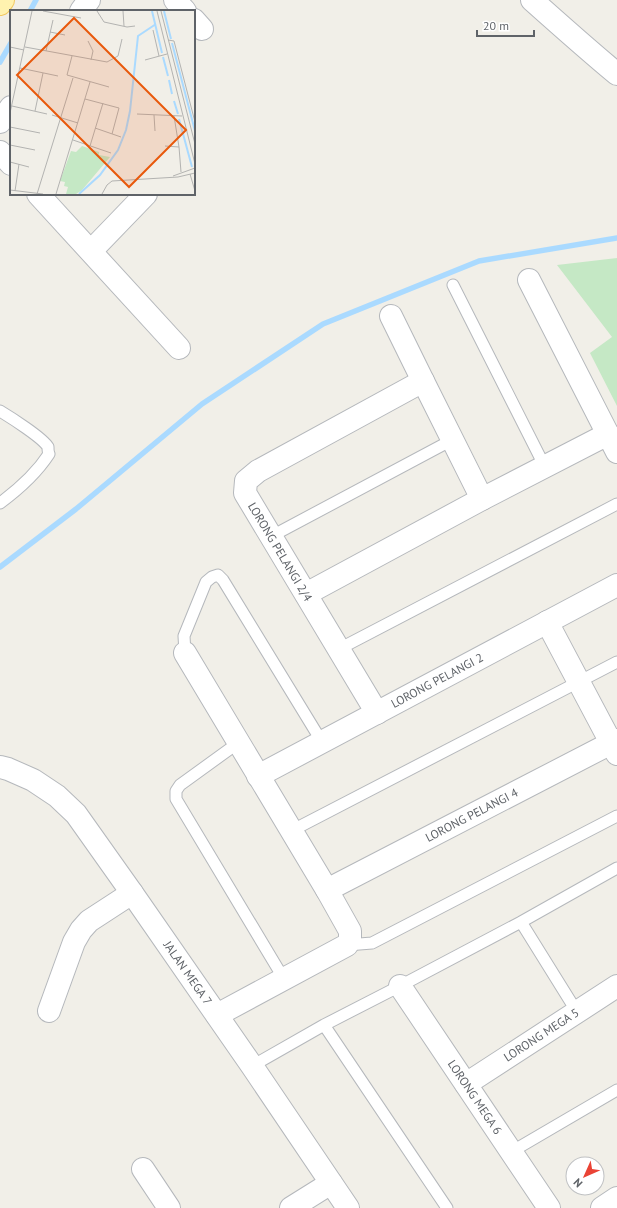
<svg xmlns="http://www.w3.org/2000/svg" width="617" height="1208" font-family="'PT Sans',sans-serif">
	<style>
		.green { fill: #c5e8c5 }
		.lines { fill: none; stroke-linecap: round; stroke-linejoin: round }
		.stream { stroke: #aadaff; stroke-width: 5.5 }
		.service-casing { stroke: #b5b8bc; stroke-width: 13 }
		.minor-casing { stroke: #b5b8bc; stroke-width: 24 }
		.primary-casing { stroke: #f2c960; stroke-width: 24 }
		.service { stroke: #fff; stroke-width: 11 }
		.minor { stroke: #fff; stroke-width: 22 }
		.primary { stroke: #fff2af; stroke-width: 22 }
		.labels { text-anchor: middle; stroke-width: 4; stroke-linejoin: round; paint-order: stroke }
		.street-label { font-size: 12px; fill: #5f6368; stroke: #fff }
		.inset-river { fill: none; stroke: #aadaff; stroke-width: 2 }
		.inset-road { fill: none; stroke: #b3b3b1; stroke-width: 1 }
		.view { fill: #e8590c; fill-opacity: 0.15; stroke: #e8590c; stroke-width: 2 }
		.inset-edge { fill: none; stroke: #5f6368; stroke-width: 2 }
	</style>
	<rect width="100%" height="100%" fill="#f1efe8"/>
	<path class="green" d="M617,258V406L590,353L612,337L557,265Z"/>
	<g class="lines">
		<path class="stream" d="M30,11L36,0
			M0,62L11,43
			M0,567L76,509L202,404L323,324L479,261L617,238"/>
		<defs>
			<path id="service" d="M453,285L545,467
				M0,411C10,417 43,438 48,447C48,449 48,452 49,454C36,474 19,489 0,503
				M270,537L452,440
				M339,649L617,504
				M185,653L184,636L206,582L212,577L218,575L223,580L322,742
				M238,743L180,785L176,791V799L284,979
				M291,831L617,662
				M521,922L577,1012
				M347,945L372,943L617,816
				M324,1025L447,1208
				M252,1066L324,1025L400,986L521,922L617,868
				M511,1152L617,1090"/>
			<g id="minor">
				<path d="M175,0L185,11"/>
				<path d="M532,0C560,25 588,50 617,74"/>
				<path d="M81,11L89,0"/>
				<path d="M194,20L202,29"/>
				<path d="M0,122L11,107"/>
				<path d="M0,152L11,164"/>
				<path d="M38,194L179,348"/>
				<path d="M91,251L146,194"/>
				<path d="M529,280L617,452"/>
				<path d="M391,316L423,381L482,499"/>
				<path d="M306,594L482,499L608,434"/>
				<path d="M547,622L617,754"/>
				<path d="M185,653L327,890L350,931V939L347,945L217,1015"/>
				<path d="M377,713L245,493L246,481L258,471L423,381"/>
				<path id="s1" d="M0,767L8,769L33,780L57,796L76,814L132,893L252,1066L348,1208"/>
				<path id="s2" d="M258,776L617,585"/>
				<path id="s3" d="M327,890L617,740"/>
				<path id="s4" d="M400,986L549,1208"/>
				<path d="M49,1011L74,942L81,930L89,921L132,893"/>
				<path id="s5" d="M466,1084L617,986"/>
				<path d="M143,1169L169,1208"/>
				<path d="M291,1208L331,1183"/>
				<path d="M602,1208L617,1198"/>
			</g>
			<path id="primary" d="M0,4L3,0"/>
		</defs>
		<use href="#service" class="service-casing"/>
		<use href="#minor" class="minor-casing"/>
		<use href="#primary" class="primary-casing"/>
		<use href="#service" class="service"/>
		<use href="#minor" class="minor"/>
		<use href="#primary" class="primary"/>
	</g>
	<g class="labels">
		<g class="street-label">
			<text transform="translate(280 552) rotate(59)" y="4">LORONG PELANGI 2/4</text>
			<text dy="4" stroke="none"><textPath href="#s2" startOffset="203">LORONG PELANGI 2</textPath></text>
			<text dy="4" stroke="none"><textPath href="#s3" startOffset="163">LORONG PELANGI 4</textPath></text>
			<text dy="4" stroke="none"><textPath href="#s1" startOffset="285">JALAN MEGA 7</textPath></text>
			<text dy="4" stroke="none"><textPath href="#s5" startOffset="90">LORONG MEGA 5</textPath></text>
			<text dy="4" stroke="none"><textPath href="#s4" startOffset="134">LORONG MEGA 6</textPath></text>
		</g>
	</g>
	<g transform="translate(10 10)">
		<rect width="185" height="185" fill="#f1efe8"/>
		<path d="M72,136L89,142V145L100,147L72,180L66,184H56L58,177L54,176L55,172L50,171L61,141L66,142Z" fill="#c5e8c5"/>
		<path class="inset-river" d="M142,1L152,43M154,1L161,29M162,33L185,121M153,47L158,66M159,70L162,84M164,91L168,104M169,109L182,157M69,184L90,165L108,140L116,120L120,101L128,26L146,14"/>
		<path class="inset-road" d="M33,1L71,8M87,1L94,12L117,17L125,16M113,1L114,16M147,1L185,154M151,1L185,134M143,20L149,46M40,22L55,25M158,30L164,31L185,112M78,31L83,41L81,50M0,37L14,40M15,37L97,52L108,46L112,29M36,41L43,10M62,46L57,65L99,77M135,50L157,44M10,58L48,66M75,89L109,98L102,124M2,96L37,104M25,101L33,63M0,103L22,1M127,104L172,106M42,105L68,113M144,105L145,121M164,106L169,137M0,117L30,123M85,118L111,127M63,130L101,143M0,135L25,140M80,136L93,93M155,136L169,137L171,162M0,152L19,157M180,164L185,181M163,166L185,158M0,180L33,184M5,181L9,154M27,184L63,68M46,184L80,72M92,184L97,175L102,171L168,167L185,163"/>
		<path class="view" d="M64,8L176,120L119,177L7,65Z"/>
		<rect width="185" height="185" class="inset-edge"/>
	</g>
	<g transform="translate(585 1176) rotate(225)"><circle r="19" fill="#ffffff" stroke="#bfc1c3"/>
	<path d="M0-3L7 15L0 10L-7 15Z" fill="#ea4335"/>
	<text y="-6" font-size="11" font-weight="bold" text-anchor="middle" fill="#5f6368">N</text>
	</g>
	<path d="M477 30v6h57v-6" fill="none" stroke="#5f6368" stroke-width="2"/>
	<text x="483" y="30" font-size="12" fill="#5f6368" stroke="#ffffff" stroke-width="3" paint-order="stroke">20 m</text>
</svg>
